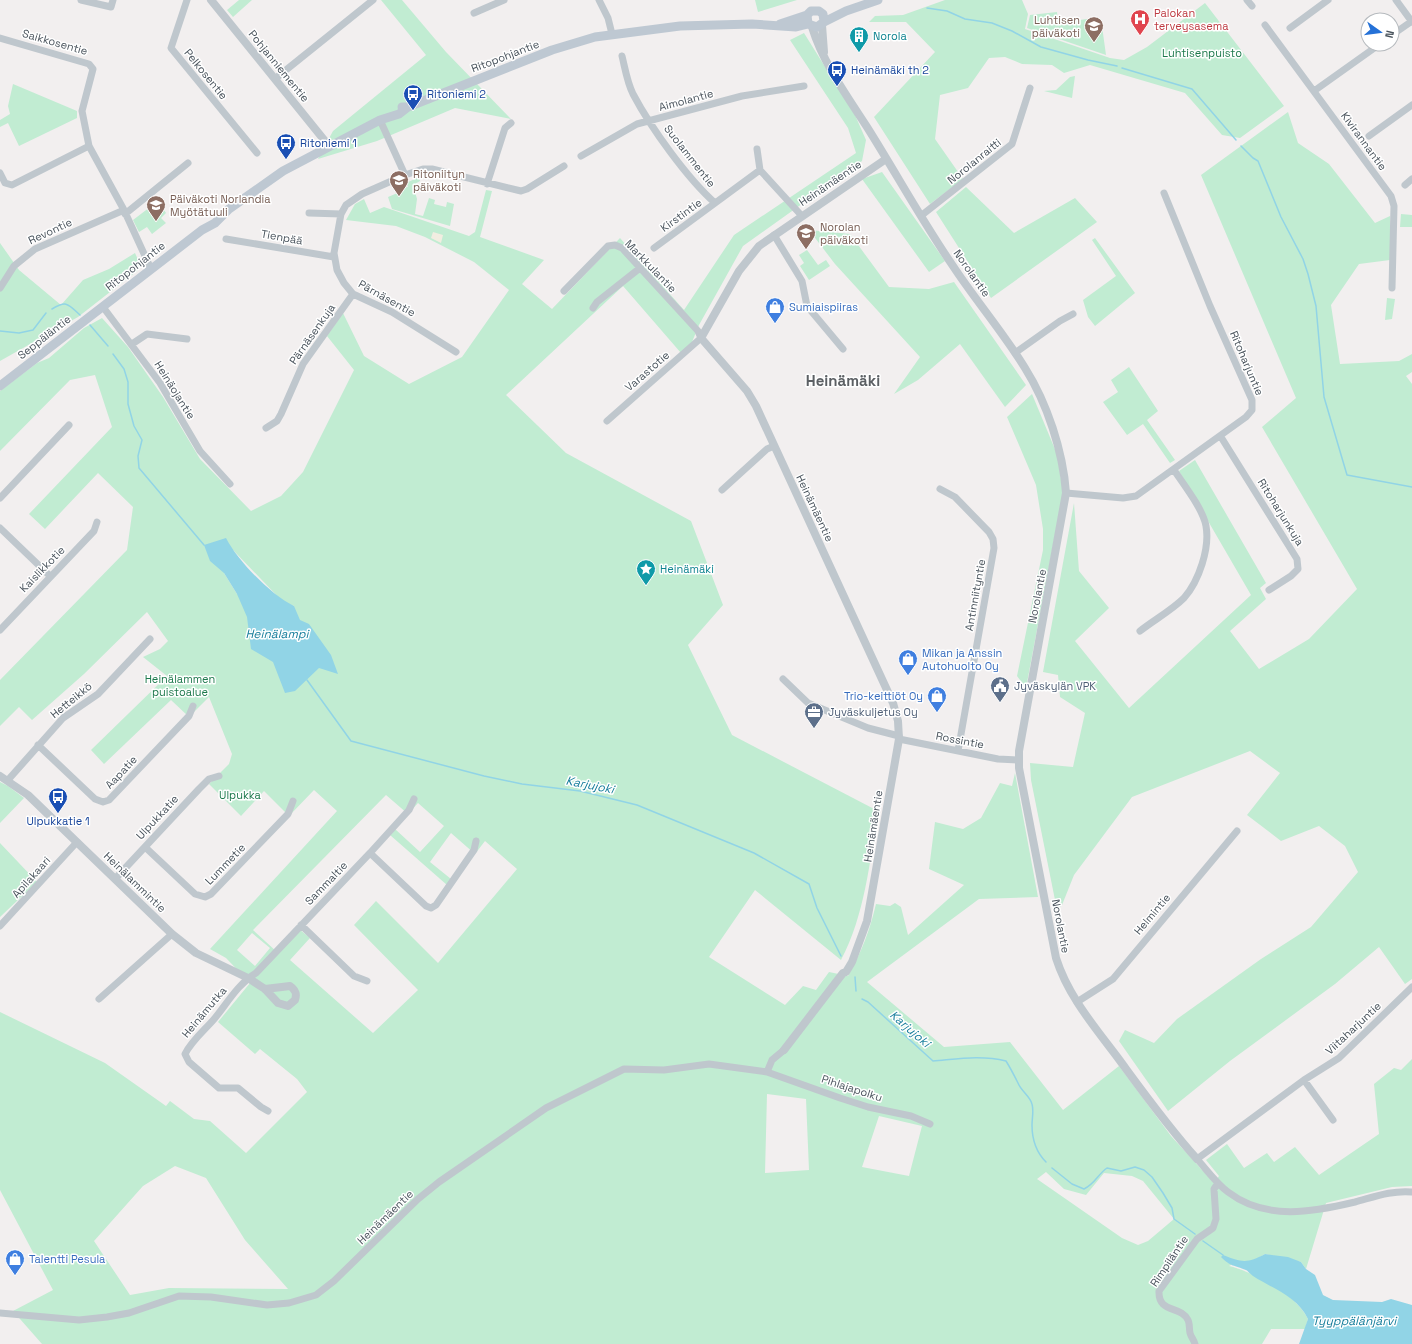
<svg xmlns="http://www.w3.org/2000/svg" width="1412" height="1344" font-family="'Space Grotesk',sans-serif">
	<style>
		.green { fill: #c1ecd2; fill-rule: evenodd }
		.sand { fill: #f2ede1 }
		.water { fill: #91d4e6 }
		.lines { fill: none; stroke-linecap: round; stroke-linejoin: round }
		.stream { stroke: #91d4e6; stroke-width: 1.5 }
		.minor { stroke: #bfc7cd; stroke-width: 7 }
		.tertiary { stroke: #bfc7cd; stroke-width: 8 }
		.secondary { stroke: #bec8d2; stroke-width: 9 }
		.labels { text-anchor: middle; stroke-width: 3; stroke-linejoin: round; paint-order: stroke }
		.health-label { font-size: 11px; fill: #be3a42; stroke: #fff; text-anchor: start }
		.education-label { font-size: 11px; fill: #785e54; stroke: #fff; text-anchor: start }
		.culture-label { font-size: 11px; fill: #0d838f; stroke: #fff; text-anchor: start }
		.street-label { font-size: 11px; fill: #49535c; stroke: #fff }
		.park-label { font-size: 11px; fill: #1d794c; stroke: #fff }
		.transit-label { font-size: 11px; fill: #164399; stroke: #fff; text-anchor: start }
		.shop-label { font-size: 11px; fill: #366cbe; stroke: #fff; text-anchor: start }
		.service-label { font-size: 11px; fill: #4e5e75; stroke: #fff; text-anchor: start }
		.water-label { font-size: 12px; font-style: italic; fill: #157d9b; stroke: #fff }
		.district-label { font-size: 15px; font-weight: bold; fill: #5c6064; stroke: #fff }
	</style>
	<rect width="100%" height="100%" fill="#f2efef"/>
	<path class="green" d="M239,0H252L233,17L227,10Z
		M381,0H402L446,52L511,119L455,108L377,141L318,159L333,131L426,55Z
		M755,0H797L758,12Z
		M945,0H1022L1028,14L1025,29L1110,58L1124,60L1147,47L1205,3L1284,106L1240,138L1222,135L1185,93L1090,65L1064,73L1052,65L1022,64L1005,57L989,58L968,88L940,95L935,139L963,179L930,204L874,117L935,52L906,22H869L875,16L903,15Z
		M1057,12L1058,23L1087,19L1088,21L1101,19L1106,55L1027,28L1030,15Z
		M804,33L855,115L866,140L862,161L743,246L699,325L692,342L681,353L623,286L506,395L566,453L691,521L723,605L688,645L732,735L878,811C870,860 865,915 841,960L755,890L709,957L785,1005L803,986L816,990L829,972L848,976C861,953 870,930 876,904L890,906L895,903L901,907L908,935L964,885L929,869L935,822L963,829L981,818L1000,783L1012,786L1015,773L1038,897L979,899L867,982L944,1047L1010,1042L1063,1110L1119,1066L1171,1136L1214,1183L1219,1176L1206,1160L1227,1144L1244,1168L1267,1153L1274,1162L1295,1147L1319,1175L1379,1134L1374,1084L1394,1068L1401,1070L1412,1059V1186L1392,1187L1326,1203L1306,1269L1301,1262L1265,1254L1252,1262L1239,1261L1229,1266C1254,1272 1297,1295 1308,1319L1305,1329H1271L1262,1344H42L13,1311L53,1290L0,1190V1012L105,1063L166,1106L170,1101L194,1119L210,1121L246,1153L307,1092L297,1079L260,1049L255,1054L218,1022L250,983L226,958L210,949L337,811L314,790L289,816L264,791L241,816L209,784L229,764L232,754L209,697L189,717L171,700L104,764L91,750L167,676L143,657L160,649L168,641L147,612L84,674L32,720L19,707L0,726V680L127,550L133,507L98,473L45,529L29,514L112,427L95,375L70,380L0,451V391L37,363L49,358L84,328L102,318L128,347L163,397L200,459L251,511L281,496L303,472L354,370L327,336L343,313L364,356L409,384L462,357L509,290L474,262L425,237L396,226L346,220L355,204L364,199L370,213L384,207L469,236L475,232L486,190L492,191L480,237L544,260L522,284L552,309L620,238L684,310L734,235L856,153L848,128L790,40ZM233,550L282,601L294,606L237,594L224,573ZM386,795L408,814L418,803L444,826L420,852L395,829L390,835L447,885L451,879L430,862L451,833L475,854L485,841L517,869L438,963L376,901L354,925L418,990L373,1033L290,960L310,938L299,929L277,952L253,930ZM252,933L270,948L255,966L237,950ZM767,1094L806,1099L809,1170L765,1173ZM879,1116L922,1126L909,1176L862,1167ZM175,1166L206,1178L245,1240L288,1289L169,1288L130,1295L94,1241L143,1186ZM1046,1172L1064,1189L1086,1195L1104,1173L1132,1176L1143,1181L1174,1219L1148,1241L1138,1245L1122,1238L1037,1179Z
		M1075,76L1072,98L1044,91L1056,90L1070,77Z
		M13,84L77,111V118L19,146L8,123L0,127V120L10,114L8,106Z
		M1288,112L1298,143L1329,164L1375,223L1390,216V260L1359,264L1331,305L1340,364L1399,361L1412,354V372L1406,376L1412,384V979L1405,984L1379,947L1335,984L1230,1061L1168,1111L1119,1041L1125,1030L1154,1043L1177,1019L1261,959L1311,927L1358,872L1345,846L1319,826L1281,841L1247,815L1280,773L1250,751L1132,797L1074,875L1062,905L1057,910L1031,780L1030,763L1073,767L1085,713L1060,697L1058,675L1043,672L1074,503L1079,571L1109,608L1075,641L1129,708L1251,595L1179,471L1195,460L1266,583L1260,588L1266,599L1230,631L1259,669L1309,639L1357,589L1262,427L1296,398L1201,175Z
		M882,172L945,261L929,272L862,179Z
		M419,177L420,181L413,185L417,199L415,214L423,216L429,198L435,200L434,204L446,207L447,202L454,204L450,226L392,209L388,197L402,191L401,188L408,187L406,183Z
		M966,187L1014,233L1075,198L1097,222L991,298L936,212Z
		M158,201L166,213L161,218L166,223L152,234L147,227L139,232L133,220Z
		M1401,214L1412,215V227H1400Z
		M809,230L850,234L889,287L929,289L954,282L1026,385L1005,407L960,344L918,380L894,394L920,357L835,264Z
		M1095,238L1135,293L1095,326L1088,317L1083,300L1116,276L1092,240Z
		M0,243L19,270L61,305L83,280L109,269L135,253L140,264L137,271L78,317L0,361Z
		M807,250L818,265L826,260L830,266L809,280L800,266L804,263L799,255Z
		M1387,298L1395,299L1392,319L1385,320Z
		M1129,367L1158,411L1147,420L1175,460L1170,463L1143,424L1127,435L1103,402L1118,392L1111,380Z
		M1032,394L1057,454L1063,492L1026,688L1017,676L1043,550V529L1036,485L1007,417Z
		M0,782L8,786L24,798L0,823Z
		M0,843L37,882L0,917Z"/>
	<path class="sand" d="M433,232L443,235L441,243L431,238Z"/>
	<path class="water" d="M226,538C237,560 272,596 294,606L300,620L309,624L331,655L338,674L319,668L295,691L285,693L273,662L251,649L247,617L237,594L224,573L210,561L204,545Z
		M1265,1254L1288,1257L1301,1262L1306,1269L1315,1275L1323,1295L1333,1300L1382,1302L1391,1299L1412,1305V1344H1299L1308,1319C1297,1296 1273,1289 1253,1276C1250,1274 1248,1271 1246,1270C1234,1265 1231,1267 1221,1257L1223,1255C1241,1262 1247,1264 1265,1254Z"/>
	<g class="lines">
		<path class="stream" d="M927,8L947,11L965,19L992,23L1012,31L1041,47L1088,60L1117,66
			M1122,68L1192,89L1236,140
			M1241,146L1253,158L1258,161L1281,217L1303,259L1308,274L1316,306L1324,397L1347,475L1412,487
			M52,309C67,300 68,304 80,315
			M90,325L108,346
			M0,331L19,333L33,330L46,313
			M113,354L124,369L128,382V404L134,426L142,440L138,456L139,468L204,545
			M307,680L351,741L484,776L522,784L580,791L637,805L754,853L809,884L817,908L841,956
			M855,977L856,991
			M862,999L868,1002L933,1061C958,1059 981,1055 1006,1061C1011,1069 1014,1075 1018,1083C1021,1091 1030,1096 1032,1104C1034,1111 1032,1118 1032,1125C1032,1140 1036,1152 1046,1162
			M1052,1168L1072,1184L1084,1189C1095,1184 1098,1174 1107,1168L1121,1171L1135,1167L1144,1170L1152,1177L1163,1193L1172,1208L1174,1219L1195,1234
			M1203,1241L1223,1255"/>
		<path class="minor" d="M81,0L111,7L113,0
			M187,0L171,48L257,153
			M599,0L608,18L612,34
			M1247,0L1252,6
			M1396,0L1412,22
			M474,13L504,0
			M1265,25L1391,196L1394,206L1392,288
			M1290,28L1328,0
			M1392,35L1412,21
			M0,38L89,64L93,69L82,111L89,146
			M622,56C625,68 627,82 633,94C651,128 687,178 715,203
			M276,78L373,0
			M1314,91L1380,44
			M380,120L405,175L362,194L346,205L341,214L334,253L337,270L344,283L353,294L392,312L456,352
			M1369,136L1412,105
			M757,149L760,170L801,215
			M581,156L637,124L742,96L804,86
			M0,173L5,183L12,185L89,146L124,210L151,269
			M405,175L423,169H432L521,191L527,189L564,166
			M487,184L505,128L511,123
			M1405,185L1412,179
			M309,213L341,214
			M125,214L188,163
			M922,215L1012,144L1030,88
			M774,235L802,281L807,306L843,349
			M226,239L334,257
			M654,248L760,170
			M0,288L14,266L35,249L124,210
			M564,291L608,246L615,245L622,248L698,331L701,338L607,421
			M103,307L160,383L200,451L230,484
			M593,308L597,302L640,268
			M132,344L147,334L187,339
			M1015,353L1060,321L1073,314
			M266,428L277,421L281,414L303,364L353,294
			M1221,437L1297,559L1298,569L1291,576L1269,590
			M940,489L955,497L989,532L993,539L994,548L958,751
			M722,490L767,449L774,446
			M1066,493L1123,498L1136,496L1246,417L1252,410V400L1210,306L1164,193
			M0,498L69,425
			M0,528L50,576
			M0,630L94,531L97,522
			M1140,631C1154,620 1172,610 1184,598C1199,581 1210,548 1206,526C1203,509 1184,485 1174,470
			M783,679L808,703L868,728L899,736
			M899,739L998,759L1018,760
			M38,745L95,799L103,802L109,800L189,716L193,706
			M8,780L63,718L98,694L150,639
			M145,847L195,894L205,897L211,894L288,814L293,801
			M370,853L426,906L431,908L436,905L474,850L476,841
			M115,879L199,789L209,779L219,776
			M301,925L354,976L367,981
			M0,926L77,842
			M1412,987L1339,1058L1304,1080L1197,1159C1207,1170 1216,1183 1228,1192C1266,1221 1313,1212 1355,1202C1374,1197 1392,1190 1412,1192
			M99,999L172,934
			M1077,1002L1113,979L1237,831
			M767,1072L772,1060L784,1050
			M1304,1080L1333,1120
			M268,1111L261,1107L238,1088H219L189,1062L185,1054C192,1040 205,1030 215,1018C228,1002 238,984 256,973L370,853L409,810L414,799
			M0,1313L79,1320L107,1317L129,1313L179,1296L211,1297L267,1305L289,1303L316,1295L334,1281L418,1199L439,1182L546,1108L624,1069L664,1070L709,1064L767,1072L840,1098L868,1107L911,1116L930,1124
			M1195,1344C1194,1340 1191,1337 1190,1333C1189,1329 1190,1324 1188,1320C1181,1305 1158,1314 1159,1291L1197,1239L1213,1228L1216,1219L1214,1189L1218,1183"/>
		<path class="tertiary" d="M211,0L329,146
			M822,25L824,52
			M812,27C823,63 847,96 867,127C896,173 922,221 953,266C976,301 1003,332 1025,368C1047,403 1063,451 1066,493L1019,751V768L1056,958C1068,996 1094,1026 1118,1058C1143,1092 1168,1127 1197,1159
			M0,776L28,795L172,934L196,953L248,978L265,989L278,1003L288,1006L295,1000C297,994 296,990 290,986L265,989
			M784,1050L843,973L846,972L852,962L867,921L899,739L898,721L893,703L756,406L747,391L701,338L739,271L759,246L886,159"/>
		<path class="secondary" d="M824,22L823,14L819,11H811L807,15L808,24L817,27L824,22L846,11L878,0
			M780,24L807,15
			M402,107H408L552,50L595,37L680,26L752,24L796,27L808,24
			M0,386L202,230L215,223L229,209L283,171L380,120L399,114L408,107"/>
	</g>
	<defs>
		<symbol id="hospital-pin" viewBox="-11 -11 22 30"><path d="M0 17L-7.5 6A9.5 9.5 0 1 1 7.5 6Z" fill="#e0444e" stroke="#fff"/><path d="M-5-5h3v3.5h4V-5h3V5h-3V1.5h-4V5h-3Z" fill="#fff"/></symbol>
		<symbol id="school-pin" viewBox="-11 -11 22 30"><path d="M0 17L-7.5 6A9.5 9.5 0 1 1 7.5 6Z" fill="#8d6e63" stroke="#fff"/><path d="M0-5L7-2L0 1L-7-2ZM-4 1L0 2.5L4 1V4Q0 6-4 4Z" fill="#fff"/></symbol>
		<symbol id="building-pin" viewBox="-11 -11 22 30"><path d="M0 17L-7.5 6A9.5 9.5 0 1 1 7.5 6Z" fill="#0f9aa8" stroke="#fff"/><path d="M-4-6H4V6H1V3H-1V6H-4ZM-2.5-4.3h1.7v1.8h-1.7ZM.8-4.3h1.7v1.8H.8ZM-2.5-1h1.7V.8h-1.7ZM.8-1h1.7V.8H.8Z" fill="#fff"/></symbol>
		<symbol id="bus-pin" viewBox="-11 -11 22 30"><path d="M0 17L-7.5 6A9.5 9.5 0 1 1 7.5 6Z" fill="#1a4fb4" stroke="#fff"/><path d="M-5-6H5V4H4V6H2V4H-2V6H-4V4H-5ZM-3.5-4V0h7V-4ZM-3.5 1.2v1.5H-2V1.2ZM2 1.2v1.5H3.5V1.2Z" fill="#fff"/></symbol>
		<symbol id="shop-pin" viewBox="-11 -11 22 30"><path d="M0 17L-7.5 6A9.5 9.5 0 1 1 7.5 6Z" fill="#3f7fe0" stroke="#fff"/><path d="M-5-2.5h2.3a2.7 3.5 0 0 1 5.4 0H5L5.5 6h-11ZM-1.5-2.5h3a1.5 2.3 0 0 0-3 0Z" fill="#fff"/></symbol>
		<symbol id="sight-pin" viewBox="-11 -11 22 30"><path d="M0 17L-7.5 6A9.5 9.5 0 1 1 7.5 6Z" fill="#0f9aa8" stroke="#fff"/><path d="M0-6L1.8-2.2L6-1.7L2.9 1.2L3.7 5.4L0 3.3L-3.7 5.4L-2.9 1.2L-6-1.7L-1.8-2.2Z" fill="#fff"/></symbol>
		<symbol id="civic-pin" viewBox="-11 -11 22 30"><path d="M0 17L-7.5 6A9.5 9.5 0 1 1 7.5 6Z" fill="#5c6f8a" stroke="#fff"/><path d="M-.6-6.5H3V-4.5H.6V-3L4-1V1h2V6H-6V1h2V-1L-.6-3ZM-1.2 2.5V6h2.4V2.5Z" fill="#fff"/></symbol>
		<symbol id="office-pin" viewBox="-11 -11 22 30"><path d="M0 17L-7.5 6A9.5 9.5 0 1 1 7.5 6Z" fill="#5c6f8a" stroke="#fff"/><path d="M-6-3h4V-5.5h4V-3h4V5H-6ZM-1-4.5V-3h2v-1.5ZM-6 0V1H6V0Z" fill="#fff"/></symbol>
	</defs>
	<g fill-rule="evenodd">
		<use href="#hospital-pin" x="1129" y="8" width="22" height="30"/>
		<use href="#school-pin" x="1083" y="15" width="22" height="30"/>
		<use href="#building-pin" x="848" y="25" width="22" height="30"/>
		<use href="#bus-pin" x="826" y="59" width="22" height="30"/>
		<use href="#bus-pin" x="402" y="83" width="22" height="30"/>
		<use href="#bus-pin" x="275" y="132" width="22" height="30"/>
		<use href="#school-pin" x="388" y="169" width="22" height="30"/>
		<use href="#school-pin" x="145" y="194" width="22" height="30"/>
		<use href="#school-pin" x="795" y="222" width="22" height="30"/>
		<use href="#shop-pin" x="764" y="296" width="22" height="30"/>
		<use href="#sight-pin" x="635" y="558" width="22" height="30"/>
		<use href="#shop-pin" x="897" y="648" width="22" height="30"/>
		<use href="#civic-pin" x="989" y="675" width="22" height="30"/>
		<use href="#shop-pin" x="926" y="685" width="22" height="30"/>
		<use href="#office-pin" x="803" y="701" width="22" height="30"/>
		<use href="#bus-pin" x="47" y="786" width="22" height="30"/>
		<use href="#shop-pin" x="4" y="1248" width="22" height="30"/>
	</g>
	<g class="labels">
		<g class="health-label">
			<text x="1154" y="17">Palokan<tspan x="1154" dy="13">terveysasema</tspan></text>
		</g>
		<g class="education-label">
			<text x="1080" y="24" text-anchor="end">Luhtisen<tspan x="1080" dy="13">päiväkoti</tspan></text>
			<text x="413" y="178">Ritoniityn<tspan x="413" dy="13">päiväkoti</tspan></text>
			<text x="170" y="203">Päiväkoti Norlandia<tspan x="170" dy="13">Myötätuuli</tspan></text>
			<text x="820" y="231">Norolan<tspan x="820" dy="13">päiväkoti</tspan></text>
		</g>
		<g class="culture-label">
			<text x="873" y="40">Norola</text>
			<text x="660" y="573">Heinämäki</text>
		</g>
		<g class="street-label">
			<text transform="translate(55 42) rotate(16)" y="4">Saikkosentie</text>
			<text transform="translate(505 56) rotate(-21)" y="4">Ritopohjantie</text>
			<text transform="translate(279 66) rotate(51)" y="4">Pohjanniementie</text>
			<text transform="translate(206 74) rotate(51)" y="4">Pelkosentie</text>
			<text transform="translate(686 100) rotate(-15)" y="4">Aimolantie</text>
			<text transform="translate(1364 141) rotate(54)" y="4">Kivirannantie</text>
			<text transform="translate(690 156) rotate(52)" y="4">Suolammentie</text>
			<text transform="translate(974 161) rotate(-39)" y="4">Norolanraitti</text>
			<text transform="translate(830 183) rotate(-34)" y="4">Heinämäentie</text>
			<text transform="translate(681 215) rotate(-36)" y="4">Kirstintie</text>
			<text transform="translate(50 231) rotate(-25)" y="4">Revontie</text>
			<text transform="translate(282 237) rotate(10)" y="4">Tienpää</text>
			<text transform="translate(135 266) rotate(-38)" y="4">Ritopohjantie</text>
			<text transform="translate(651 266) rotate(46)" y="4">Markkulantie</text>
			<text transform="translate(972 273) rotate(55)" y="4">Norolantie</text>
			<text transform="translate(387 298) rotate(29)" y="4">Pärnäsentie</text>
			<text transform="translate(312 334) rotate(-55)" y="4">Pärnäsenkuja</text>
			<text transform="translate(44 337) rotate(-38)" y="4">Seppäläntie</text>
			<text transform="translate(1247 363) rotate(67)" y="4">Ritoharjuntie</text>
			<text transform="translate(647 371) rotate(-41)" y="4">Varastotie</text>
			<text transform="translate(175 390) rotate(58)" y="4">Heinäojantie</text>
			<text transform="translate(815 508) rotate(65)" y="4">Heinämäentie</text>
			<text transform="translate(1281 512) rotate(58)" y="4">Ritoharjunkuja</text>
			<text transform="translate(42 569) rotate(-46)" y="4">Kaislikkotie</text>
			<text transform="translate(975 595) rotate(-80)" y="4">Antinniityntie</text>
			<text transform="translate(1037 596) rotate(-79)" y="4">Norolantie</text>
			<text transform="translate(71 700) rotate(-39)" y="4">Hetteikkö</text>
			<text transform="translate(960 740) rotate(11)" y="4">Rossintie</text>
			<text transform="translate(121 772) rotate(-47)" y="4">Aapatie</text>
			<text transform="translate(157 817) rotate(-47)" y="4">Ulpukkatie</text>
			<text transform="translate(873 826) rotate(-81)" y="4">Heinämäentie</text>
			<text transform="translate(225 864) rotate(-46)" y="4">Lummetie</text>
			<text transform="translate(31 877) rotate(-48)" y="4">Apilakaari</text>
			<text transform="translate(135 882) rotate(44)" y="4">Heinälammintie</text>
			<text transform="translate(326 883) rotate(-46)" y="4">Sammaltie</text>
			<text transform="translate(1152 914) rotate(-50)" y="4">Helmintie</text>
			<text transform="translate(1061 926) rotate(79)" y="4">Norolantie</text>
			<text transform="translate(204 1012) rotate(-50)" y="4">Heinämutka</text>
			<text transform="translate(1353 1028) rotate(-43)" y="4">Viitaharjuntie</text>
			<text transform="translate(852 1088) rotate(18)" y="4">Pihlajapolku</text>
			<text transform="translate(385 1217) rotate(-44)" y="4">Heinämäentie</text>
			<text transform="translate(1169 1261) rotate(-56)" y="4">Rimpiläntie</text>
		</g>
		<g class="park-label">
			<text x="1202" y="57">Luhtisenpuisto</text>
			<text x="180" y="683">Heinälammen<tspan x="180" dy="13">puistoalue</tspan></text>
			<text x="240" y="799">Ulpukka</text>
		</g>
		<g class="transit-label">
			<text x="851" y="74">Heinämäki th 2</text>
			<text x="427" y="98">Ritoniemi 2</text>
			<text x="300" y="147">Ritoniemi 1</text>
			<text x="58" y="825" text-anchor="middle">Ulpukkatie 1</text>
		</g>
		<g class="shop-label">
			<text x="789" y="311">Sumiaispiiras</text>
			<text x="922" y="657">Mikan ja Anssin<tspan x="922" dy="13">Autohuolto Oy</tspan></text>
			<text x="923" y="700" text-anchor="end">Trio-keittiöt Oy</text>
			<text x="29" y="1263">Talentti Pesula</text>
		</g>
		<g class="service-label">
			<text x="1014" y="690">Jyväskylän VPK</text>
			<text x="828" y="716">Jyväskuljetus Oy</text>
		</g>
		<g class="water-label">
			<text x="277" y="638">Heinälampi</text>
			<text transform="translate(590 785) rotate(11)" y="4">Karjujoki</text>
			<text transform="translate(910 1029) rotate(41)" y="4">Karjujoki</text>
			<text x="1354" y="1325">Tyyppälänjärvi</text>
		</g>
		<g class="district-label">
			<text x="843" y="386">Heinämäki</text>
		</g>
	</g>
	<g transform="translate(1380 32) rotate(104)"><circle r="19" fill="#ffffff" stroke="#b6babe"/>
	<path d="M0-3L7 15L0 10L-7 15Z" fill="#2571d7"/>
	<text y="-6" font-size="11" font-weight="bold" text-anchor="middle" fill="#49535c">N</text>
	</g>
</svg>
